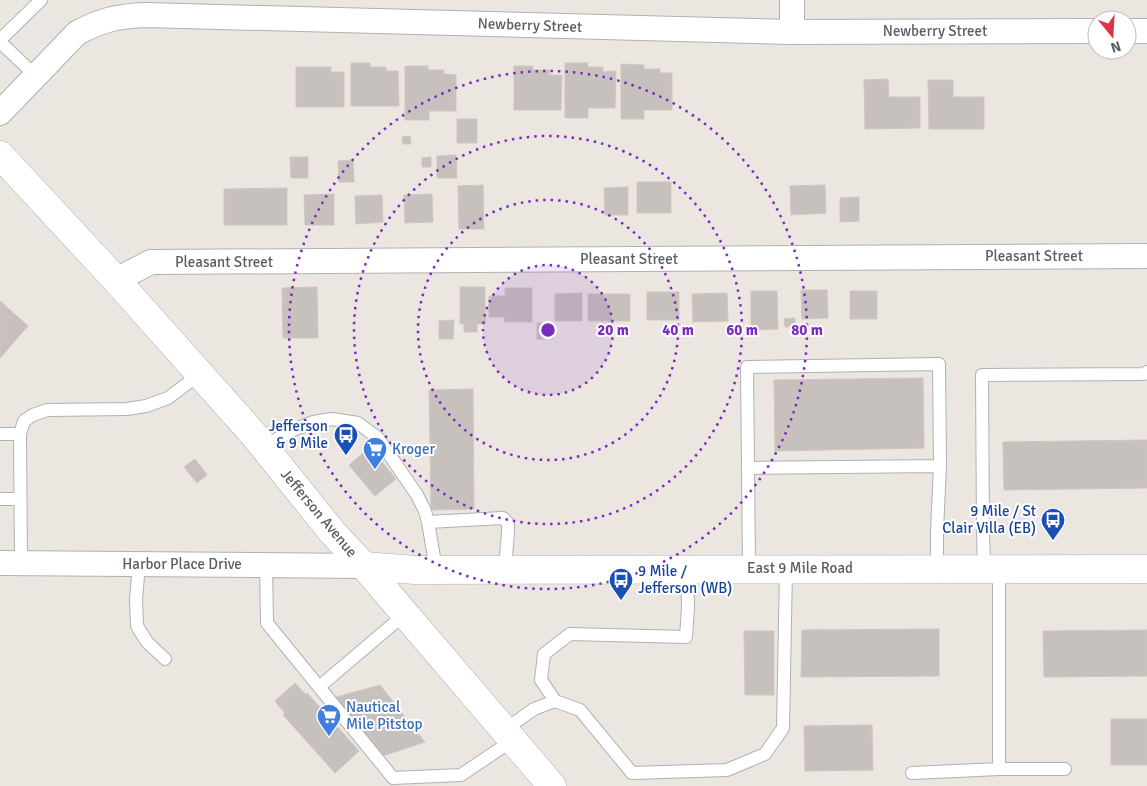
<svg xmlns="http://www.w3.org/2000/svg" width="1147" height="786" font-family="Signika,sans-serif">
	<style>
		.building { fill: #c6c1bd; stroke: #cfc7bf }
		.lines { fill: none; stroke-linecap: round; stroke-linejoin: round }
		.lane-casing { stroke: #aeb2b5; stroke-width: 14 }
		.street-casing { stroke: #aeb2b5; stroke-width: 26 }
		.secondary-casing { stroke: #adb2b5; stroke-width: 29 }
		.lane { stroke: #fff; stroke-width: 12 }
		.street { stroke: #fff; stroke-width: 24 }
		.secondary { stroke: #fff; stroke-width: 28 }
		.ring { fill: none; stroke: #7b2cbf; stroke-width: 2.5; stroke-dasharray: 2.5 5 }
		.labels { text-anchor: middle; stroke-width: 4; stroke-linejoin: round; paint-order: stroke }
		.street-label { font-size: 15px; fill: #595e60; stroke: #fff }
		.transit-label { font-size: 15px; fill: #164399; stroke: #fff; text-anchor: end }
		.shop-label { font-size: 15px; fill: #366cbe; stroke: #fff; text-anchor: start }
		.centre { fill: #7b2cbf; stroke: #fff; stroke-width: 2.5 }
		.ring-label { font-size: 15px; text-anchor: middle; font-weight: bold; fill: #7b2cbf; stroke: #fff; stroke-width: 4; stroke-linejoin: round; paint-order: stroke }
	</style>
	<rect width="100%" height="100%" fill="#ebe6e0"/>
	<path class="building" d="M351,63H370V67H386V71H398L399,106H351Z
		M565,63H588V67H603V72L616,71L615,108H588V118H565Z
		M621,64L644,65V69H660V73H672V110H644V119H621Z
		M405,66H428V70H444V74L456,75V111H429V120H405Z
		M514,66H533V70H549V75H562L561,110H514Z
		M296,67H331V72H344V107H296Z
		M888,79L889,97H920V128L865,129L864,80Z
		M928,80H953V97H984V129H929Z
		M457,119H477V143H457Z
		M410,136L411,144H403L402,137Z
		M456,155L457,178H437V156Z
		M290,157H308V178H291Z
		M431,157V167H422V158Z
		M353,160L354,182H339L338,161Z
		M637,182H671V213H637Z
		M483,185L484,229H459L458,186Z
		M825,185L826,213L791,215L790,186Z
		M628,187V215H605L604,188Z
		M287,188V225H224V189Z
		M334,194V225H305L304,195Z
		M432,194L433,222L405,223L404,195Z
		M382,195L383,222L356,224L355,196Z
		M859,197V221L840,222V198Z
		M317,287L318,338H283L282,288Z
		M460,287H485V324H477V332H464V324H460Z
		M505,288H532V322H504V317H489V296H505Z
		M801,290H827L828,318L802,319Z
		M751,291H777L778,329L751,330Z
		M850,291H877V319H850Z
		M647,292H679V320H647Z
		M582,293V321H555V294Z
		M727,293L728,321L693,322L692,294Z
		M588,294H630V321H588Z
		M0,301L28,326L0,358Z
		M795,318V326L785,327L784,319Z
		M454,320L453,339H439V321Z
		M552,322L553,339H537V323Z
		M923,378L924,448L775,451L774,380Z
		M473,389L474,509L431,510L429,390Z
		M1147,440V488L1004,490L1003,442Z
		M370,447L396,479L375,496L349,465Z
		M195,459L207,475L197,483L184,467Z
		M939,629V676L801,677L802,630Z
		M1147,630V676L1044,677L1043,631Z
		M744,631H774V695H745Z
		M295,683L306,695L307,693L359,751L335,773L283,715L285,713L275,701Z
		M380,685L425,742L380,757L333,698Z
		M1111,719H1147V765H1111Z
		M872,725L873,770L805,771L804,726Z"/>
	<g class="lines">
		<defs>
			<path id="lane" d="M0,40L41,0
				M0,42L36,76
				M0,434H20
				M264,446L293,430L313,422L332,419L358,423L378,438L417,495L425,511L428,522L436,569
				M749,468L940,466
				M0,499H20
				M428,522L503,518L508,523V532L505,569
				M21,563L20,434L24,421L33,415L47,410L127,409L146,406L168,398L200,374
				M139,564L136,600L137,626L147,642L165,659
				M266,565L267,623L393,778L461,775L513,740
				M749,568L747,367L939,364L940,466L937,531V568
				M999,568V769H1065
				M984,569L983,531L982,375L1144,374L1147,372
				M319,687L405,614
				M555,701L541,680L544,654L570,634L686,637L688,607L687,569
				M504,730L534,709L555,701L580,710L632,773L727,770L765,754L783,728L786,569
				M912,773L999,769"/>
			<path id="street" d="M1127,31H1147
				M792,32V0
				M0,113L77,33C101,20 118,16 146,15L792,32L1097,31
				M116,280L151,262L1147,256
				M0,563L364,566"/>
			<path id="secondary" d="M0,155L116,280L255,436L333,533L364,566L552,786
				M364,566L415,570L1147,569"/>
		</defs>
		<use href="#lane" class="lane-casing"/>
		<use href="#street" class="street-casing"/>
		<use href="#secondary" class="secondary-casing"/>
		<use href="#lane" class="lane"/>
		<use href="#street" class="street"/>
		<use href="#secondary" class="secondary"/>
	</g>
	<circle cx="548" cy="330" r="65" fill="#7b2cbf" fill-opacity=".12"/>
	<g class="ring">
		<circle cx="548" cy="330" r="65"/>
		<circle cx="548" cy="330" r="130"/>
		<circle cx="548" cy="330" r="194"/>
		<circle cx="548" cy="330" r="259"/>
	</g>
	<defs>
		<symbol id="bus-pin" viewBox="-11 -11 22 30"><path d="M0 17L-7.5 6A9.5 9.5 0 1 1 7.5 6Z" fill="#1a4fb4" stroke="#fff"/><path d="M-5-6H5V4H4V6H2V4H-2V6H-4V4H-5ZM-3.5-4V0h7V-4ZM-3.5 1.2v1.5H-2V1.2ZM2 1.2v1.5H3.5V1.2Z" fill="#fff"/></symbol>
		<symbol id="supermarket-pin" viewBox="-11 -11 22 30"><path d="M0 17L-7.5 6A9.5 9.5 0 1 1 7.5 6Z" fill="#3f7fe0" stroke="#fff"/><path d="M-6-5.5h2.5l.6 2H6L4.5 2H-2.5L-4.4-4H-6ZM-1.5 3.2a1.3 1.3 0 1 0 .1 0ZM3 3.2a1.3 1.3 0 1 0 .1 0Z" fill="#fff"/></symbol>
	</defs>
	<g fill-rule="evenodd">
		<use href="#bus-pin" x="332" y="421" width="28" height="38"/>
		<use href="#supermarket-pin" x="361" y="435" width="28" height="38"/>
		<use href="#bus-pin" x="1039" y="506" width="28" height="38"/>
		<use href="#bus-pin" x="607" y="566" width="28" height="38"/>
		<use href="#supermarket-pin" x="315" y="702" width="28" height="38"/>
	</g>
	<g class="labels">
		<g class="street-label">
			<text transform="translate(530 25) rotate(2)" y="5">Newberry Street</text>
			<text x="935" y="36">Newberry Street</text>
			<text x="1034" y="261">Pleasant Street</text>
			<text x="629" y="264">Pleasant Street</text>
			<text x="224" y="267">Pleasant Street</text>
			<text transform="translate(319 513) rotate(50)" y="5">Jefferson Avenue</text>
			<text x="182" y="569">Harbor Place Drive</text>
			<text x="800" y="573">East 9 Mile Road</text>
		</g>
		<g class="transit-label">
			<text x="328" y="431">Jefferson<tspan x="328" dy="17">&amp; 9 Mile</tspan></text>
			<text x="1036" y="516">9 Mile / St<tspan x="1036" dy="17">Clair Villa (EB)</tspan></text>
			<text x="638" y="576" text-anchor="start">9 Mile /<tspan x="638" dy="17">Jefferson (WB)</tspan></text>
		</g>
		<g class="shop-label">
			<text x="392" y="454">Kroger</text>
			<text x="346" y="712">Nautical<tspan x="346" dy="17">Mile Pitstop</tspan></text>
		</g>
	</g>
	<circle cx="548" cy="330" r="8" class="centre"/>
	<g class="ring-label">
		<text x="613" y="335">20 m</text>
		<text x="678" y="335">40 m</text>
		<text x="742" y="335">60 m</text>
		<text x="807" y="335">80 m</text>
	</g>
	<g transform="translate(1112 35) rotate(162)"><circle r="24" fill="#ffffff" stroke="#bdbfbf"/>
	<path d="M0-4L9 19L0 12L-9 19Z" fill="#de3347"/>
	<text y="-8" font-size="14" font-weight="bold" text-anchor="middle" fill="#595e60">N</text>
	</g>
</svg>
